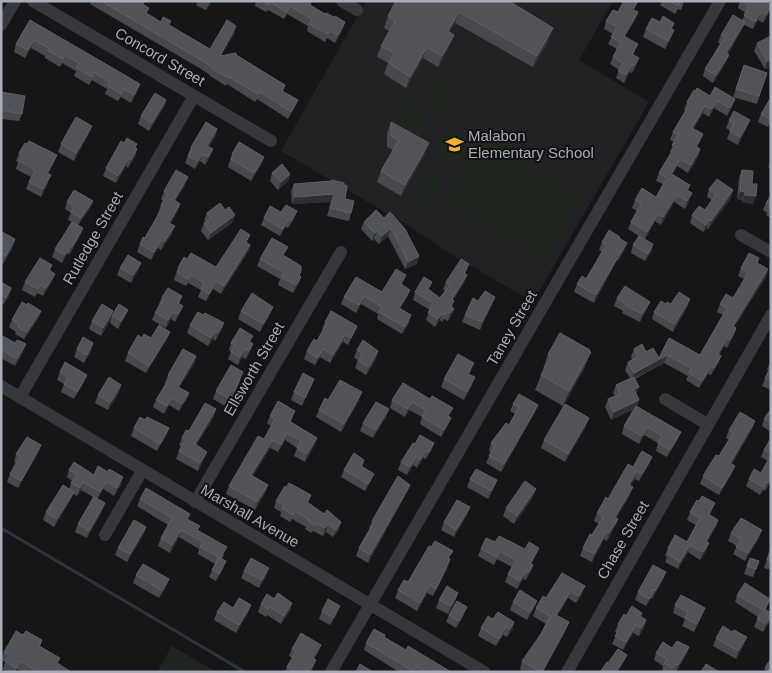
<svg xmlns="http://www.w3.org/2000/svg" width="772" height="673" font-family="Arial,sans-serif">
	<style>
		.built { fill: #222225 }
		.green { fill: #1e261f }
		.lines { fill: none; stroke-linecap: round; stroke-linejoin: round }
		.stream { stroke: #2c353c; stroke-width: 3 }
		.minor { stroke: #37383d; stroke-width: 12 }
		.wall { fill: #47494d }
		.shaded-wall { fill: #2f3033 }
		.building { fill: #525359; stroke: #5f6168 }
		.labels { text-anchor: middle; stroke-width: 4; stroke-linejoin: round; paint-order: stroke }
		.street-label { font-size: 15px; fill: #a8adb8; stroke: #111113 }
		.poi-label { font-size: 15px; fill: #a8adb8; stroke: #111113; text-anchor: start }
	</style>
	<rect width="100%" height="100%" fill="#161618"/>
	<path class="built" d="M366,1H613L579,60L649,102L533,302L454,256L412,228L281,151Z"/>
	<path class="green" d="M440,76L453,83C447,95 446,105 457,114C455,121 450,123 443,120L432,105L434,96V85Z
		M407,95H412L417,99V104L415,108C424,110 428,117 427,126C417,148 388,128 406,110L403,106L402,101Z
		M453,131L464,134L472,143L458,167C431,168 427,136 453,131Z
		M481,134L582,193L581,200L544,264L441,204Z
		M428,169L444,178L427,208L411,198Z
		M172,646L216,672H157Z"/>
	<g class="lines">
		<path class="stream" d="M1,528L245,672"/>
		<path class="minor" d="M33,1L271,141
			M342,1L357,10
			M1,25L15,1
			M741,235L771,252
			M1,386L484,672
			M20,397L194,96
			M665,399L707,424
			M195,502L341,252
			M105,535L142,471
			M331,672L720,1
			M567,672L771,315"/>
	</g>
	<path class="wall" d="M89,1H145L143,5L147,14L210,49L236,26L234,34L221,55H236L285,85L283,91L295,107L288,119L257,99L255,102L227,84L226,86L210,76V75L201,69L90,4L91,2Z
		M198,1H212L206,10L196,5Z
		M256,1H308L311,5L343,29L335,43L327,38L325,42L307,31L308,26L287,14L284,19L268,10L266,12L255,6Z
		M509,1L549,40L533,67L455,23L449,32L450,46L438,67L423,58L406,88L384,74L388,63L377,57L381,46L389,31L384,28L388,16Z
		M662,1H684L681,10L678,9L675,14L660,5Z
		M740,1H765L769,13L763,23L758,20L753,29L744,25L742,29L728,54L726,62L713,83L703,76L705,69L720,44L718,42L721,35L742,20L746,13L738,8Z
		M634,10L638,12L635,20L625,36L635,51L633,55L636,66L632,73L630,72L624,83L616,78L619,70L610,64L613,57L617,49L608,44L613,34L604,29L606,21L618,12Z
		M30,20L137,92L131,103L121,97L118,101L105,94L107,89L92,80L89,85L74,76L76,71L62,63L60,67L45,58V56L31,48L25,58L14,52L16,44Z
		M660,22L674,23L672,29L674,30L671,38L665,49L643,37L646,29Z
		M757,43L771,66L765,69L754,51Z
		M744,65L767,73L757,104L733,97Z
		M1,92L22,114L19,121L1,119Z
		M710,96L732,107L727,116L714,108L709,117L703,113L693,129L703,134L700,142L697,147L700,149L698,157L688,173L677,166L673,174L690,185L688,191L689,201L685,209L674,202L661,225L655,221L645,239L653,244L651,252L645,261L631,253L633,245L639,236L628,229L631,222L637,211L632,208L635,200L656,197L663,184L656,181L659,173L671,153L670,152L674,142L670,140L673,132L686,111L684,110L687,102Z
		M166,100L164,107L149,131L138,124L141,116Z
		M771,100V123L768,127L758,122L761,114Z
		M729,121L747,127L738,145L727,139L730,131L726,128Z
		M391,122L425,154L401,196L377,182L381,171L393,150L387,147V133Z
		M92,126L89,133L74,161L58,152L61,144Z
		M217,129L215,137L209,147L210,157L205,165L200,161L195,169L185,163L191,147Z
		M136,148L135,157L128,168L126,166L116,183L103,176L106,168Z
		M19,153L57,155L54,162L48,174V183L41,197L26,189L31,177L16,169L18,162L16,161Z
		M232,154L264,157L261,165L251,181L228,167Z
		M771,160V169L768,167Z
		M742,170L752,184L753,204L742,202V200L737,199L739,178Z
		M272,173L290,174L288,181L278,190L270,181Z
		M294,184L344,185L345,199L351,213L349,221L327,216L331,202L292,204L291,191Z
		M185,185L175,201L180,204L177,212L170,224L172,234L161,250L158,248L151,260L137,252L140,244L145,238L159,213H158L161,205L163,201L161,199L164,191Z
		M709,189L731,198L708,229L707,228L703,232L690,223L692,215L705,210L712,200L707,197Z
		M771,195V218L766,215L767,213L763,210L766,203Z
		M93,201L90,208L78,225L83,228L80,236L69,255L67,253L62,263L52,257L55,249L72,222L68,220L71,213L65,209L67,202Z
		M376,210L419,256L417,264L405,269L388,236L379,244L374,239L372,241L361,229L364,222Z
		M297,211L294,219L288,228L285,227L280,236L261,225L264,218L281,212Z
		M207,213L232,223L208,240L201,231L204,223L206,222L204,220Z
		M1,234L15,239L13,247L3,264L1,263Z
		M619,238L624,251L618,261L617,260L594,303L574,292L577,284L586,279L602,252L599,250L602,242Z
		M247,243L250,245L248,252L221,294L213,289L206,301L198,297L201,290L188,283L186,286L174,280L178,268L187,259L216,267Z
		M284,256L301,277L298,285L293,293L278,285L280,279L257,266L260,259Z
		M141,263L138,270L131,283L117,275L120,268Z
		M757,263L766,277L734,327L736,328L734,335L727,348L724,346L719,355L721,356L718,364L711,375L708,374L699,388L686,380L688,376L664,363L635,379L639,387L636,394L637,407L681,432L678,439L667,457L656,451L658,443L644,435L639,444L622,434L624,426L634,409L611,420L605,407L608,399L615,396L613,393L616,385L630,378L625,370L628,362L632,360L631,357L634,349L646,352L659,358L669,338L700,355L723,315L717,312L720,304L733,298L744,279L738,276L741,268Z
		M469,264L465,274L464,283L453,300L452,308L454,309L451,316L448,321L444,319L442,322L440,320L435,327L426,320L430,310L413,300L415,292L440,298L445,291L443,290L446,282Z
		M52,265L50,271L55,274L52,281L43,296L37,293L35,297L22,290L25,282Z
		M1,282L11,288L9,296L3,305L1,304Z
		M403,283L402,285L410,290L407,297L400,309L409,323L402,334L377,319L378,314L361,304L356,313L341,304L344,297L382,292Z
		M182,296L179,304L183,306L180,313L175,322L171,319L166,328L152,320L162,297Z
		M495,297L480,330L462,322L465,315L478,301Z
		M617,298L650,302L647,309L640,322L622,313L623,311L614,306Z
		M666,304L688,306L673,332L652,319L654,312Z
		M41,311L38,319L24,339L15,334L16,332L9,327L12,320Z
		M113,311L111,319L101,336L89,329L92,321Z
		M241,311L270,314L260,332L238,319Z
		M112,316L125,317L118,329L110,323Z
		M325,322L357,326L354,333L348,345L343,342L330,363L320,357L315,365L304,359L307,351L317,341L323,330L322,329Z
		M224,323L221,331L215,341L213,339L208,346L187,333L190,325Z
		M170,332L167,339L146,373L125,361L128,353L142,338H151Z
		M1,335L23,352L15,366L1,358Z
		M253,336L250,342L253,344L250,351L246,359L242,357L238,365L228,359L231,352L229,350L231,343Z
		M93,343L91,351L84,363L74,357L77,349Z
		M357,350L376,359L366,375L355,368L358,360L354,358Z
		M548,354L585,367L563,406L535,390L541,375L544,369H543Z
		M196,356L194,364L179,387L189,393L186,400L179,411L169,405L164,414L153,407L156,400L166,383H165L168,375Z
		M771,359V390L762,386L768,370L767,369Z
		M471,370L469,374L472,385L464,400L441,387L444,379Z
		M60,372L84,382L74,399L61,392L64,384L57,380Z
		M241,379L232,399L230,398L225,406L213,399L216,391Z
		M314,379L302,406L291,400L294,392Z
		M403,383L450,417L448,425L441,437L420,424L422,417L409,410L405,417L390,408L392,400Z
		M119,393L108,410L95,403L98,395Z
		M328,400H359L341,432L316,417L319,410Z
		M513,404L535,412L501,472L486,463L491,452L489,451L491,443L509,425L515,414L510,411Z
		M771,409V432L762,426L764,419Z
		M295,411L291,422L317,438L314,446L305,462L294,456L297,448L285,440L278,452L270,448L253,476L268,485L265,493L255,510L226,494L229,486L264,439L271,426L267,423L270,416Z
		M214,417L196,445L204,459L198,471L176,459L181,446L179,445L182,438L189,431Z
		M386,417L373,438L360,431L363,423Z
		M145,420L169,428L166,436L157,451L131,436L134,428Z
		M755,421L752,429L732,464V473L719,495L700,484L703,476L719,456L729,440L726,438L729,430Z
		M586,426L565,462L541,448L544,440Z
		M771,438V481L765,491L763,490L760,495L746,486L749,479L761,473L768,461L761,457L764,450Z
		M434,443L431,451L426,459L423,458L417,468L413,465L407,475L398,470L401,462L415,444Z
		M41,445L38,453L18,488L7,482L10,474L16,463L14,462L16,454Z
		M652,457L649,464L639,481L635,479L630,486V495L616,518L618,519L615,526L607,541L604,539L592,562L580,556L583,548L599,524L594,521L597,513L633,467Z
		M364,460L362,467L371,481L365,491L341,477L344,470Z
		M69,470L94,475L121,485L114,496L103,489L97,499L105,503L102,511L87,538L75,532L78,524L93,497L81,490L77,496L73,494L71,499L54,527L43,520L46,512L69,489L72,481L67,477Z
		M470,479L497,480L494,488L488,499L467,487Z
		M410,485L407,492L368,563L356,556L359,548L370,529H369L372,521Z
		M311,495L308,503L339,530L333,537L326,532L323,536L313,531L311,533L305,529L306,527L292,519L290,522L280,516L281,512L274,508L276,501Z
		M533,497L514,524L503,516L506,508Z
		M140,499L188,520L198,531L224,555L222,559L223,569L216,581L209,577L215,564L198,554L199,549L179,537L170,553L158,546L161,538L168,525L137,506Z
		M699,501L715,503L710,515L718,520L716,527L707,542L706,551L700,560L688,552L678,569L665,562L667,557L665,556L668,548L687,542L696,525L687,520L690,512Z
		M470,507L467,515L454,537L441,530L444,522Z
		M146,527L143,535L127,562L115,555L118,548Z
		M731,533L759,538L745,561L733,554L737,546L728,541Z
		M495,542L525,549L539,548L536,555L531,565H533L530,573L526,580L523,579L517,589L505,582L508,574L512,567L497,559L494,565L478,556L481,549Z
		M771,548V570L764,568Z
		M750,558L759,561L753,577L744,574Z
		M450,559L448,567L433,596L427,593L417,611L395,598L398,590L408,582Z
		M244,571L266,576L259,588L241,578Z
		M562,573L582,594L576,603L568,598L557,616L569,622L566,630L543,672H524L520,669L522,661L541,634L546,624L533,616L536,608L546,598Z
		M136,575L169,579L166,586L159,598L133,583Z
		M663,580L652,599L651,598L646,606L635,600L638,592Z
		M458,593L455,601L448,614L436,608L439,600Z
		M737,595L770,599L766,610L770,621L763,632L754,627L758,617L735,602Z
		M274,599L292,603L290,611L281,624L267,615L266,617L258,612L261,604Z
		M513,602L534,608L527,620L510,610Z
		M675,605L702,615L694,632L682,626L685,619L673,613Z
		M322,611L337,614L330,625L319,619Z
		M217,612L248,613L236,633L214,620Z
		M642,613L641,617L646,620L644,628L639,636L633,633L623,650L612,644L617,633L615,632L618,624L626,616Z
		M449,615H464L456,628L446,622Z
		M493,619L514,622L512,630L507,637L503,635L496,646L478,636L481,628Z
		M732,632L744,645L736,659L713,646L716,638Z
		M23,635L42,640L40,647L58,664L71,672H22L17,669L15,672H7L3,669L5,662L1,660L4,652Z
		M384,637L406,650L451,672H399L364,650L366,643Z
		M689,647L686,655L676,672H663L662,671L663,666L654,660L656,653L672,648Z
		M292,649L318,653L314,659L316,660L311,672H285L287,667L292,658L289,656Z
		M765,668L771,672H764Z"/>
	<path class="shaded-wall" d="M210,1H212L206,10Z
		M771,7L769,13L763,23L766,15Z
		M459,12L455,23L444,43L448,31Z
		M638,12L635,20L621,43L624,36Z
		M761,12L758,20L753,29L755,22Z
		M345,22L343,29L335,43L338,35Z
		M745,22L742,29L724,61L726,53Z
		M236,26L234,34L217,63L220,56Z
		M553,28L549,40L533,67L537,56Z
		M674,30L671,38L665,49L668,41Z
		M454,35L450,46L438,67L442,56Z
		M34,40L31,48L25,58L28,50Z
		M427,47L423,58L406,88L410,77Z
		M729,55L726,62L713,83L716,75Z
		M639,58L636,66L632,73L635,65Z
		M771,59V66L765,69L767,61Z
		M633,64L630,72L624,83L626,75Z
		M140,84L137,92L131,103L134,95Z
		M735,99L732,107L727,116L730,108Z
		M166,100L164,107L149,131L152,123Z
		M298,100L295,107L288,119L291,112Z
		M717,101L714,108L709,117L712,109Z
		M705,106L703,113L689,136L692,128Z
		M750,120L747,127L738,145L740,137Z
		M92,126L89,133L74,161L76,153Z
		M217,129L215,137L205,154L207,146Z
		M703,134L700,142L693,154L696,146Z
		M429,143L425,154L401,196L405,185Z
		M137,149L135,157L128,168L131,160Z
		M213,149L210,157L205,165L208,157Z
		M700,149L698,157L688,173L691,165Z
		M202,154L200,161L195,169L198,161Z
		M57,155L54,162L44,181L47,173Z
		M264,157L261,165L251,181L254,173Z
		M129,158L126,166L116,183L118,176Z
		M680,159L677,166L669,181L671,174Z
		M290,174L288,181L278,190L281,182Z
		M51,175L48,183L41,197L43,189Z
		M188,177L185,185L171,208L174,200Z
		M733,190L731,198L708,229L711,221Z
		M740,191L745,192L742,200L737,199Z
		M692,193L689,201L685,209L687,201Z
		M334,194L331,202L292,204L295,197Z
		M677,195L674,202L661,225L663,217Z
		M745,195L756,196L753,204L742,202Z
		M93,201L90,208L78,226L81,218Z
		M180,204L177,212L166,231L169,223Z
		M297,211L294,219L288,228L291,221Z
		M658,214L655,221L644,239L647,232Z
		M235,215L232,223L208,240L211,233Z
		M288,219L285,227L280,236L283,229Z
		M709,220L707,228L703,232L706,225Z
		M175,226L172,234L161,250L164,242Z
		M83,228L80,236L69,255L72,247Z
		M391,228L388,236L379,244L382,236Z
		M377,231L374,239L372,241L375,233Z
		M15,239L13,247L3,264L6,256Z
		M161,240L158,248L151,260L154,252Z
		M627,243L624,251L618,261L621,253Z
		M653,244L651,252L645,261L648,254Z
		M250,245L248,252L221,294L224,286Z
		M70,246L67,253L62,263L65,255Z
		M620,253L617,260L594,303L596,295Z
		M419,256L417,264L405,269L408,262Z
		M141,263L138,270L131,283L133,275Z
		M768,269L766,277L730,333L733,326Z
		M55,274L52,281L43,296L46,288Z
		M467,275L464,283L449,307L452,299Z
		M301,277L298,285L293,293L296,285Z
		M216,281L213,289L206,301L209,294Z
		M11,288L9,296L3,305L6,298Z
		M410,290L407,297L396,316L399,308Z
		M364,296L361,304L356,313L359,305Z
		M495,297L492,304L480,330L482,322Z
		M690,299L688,306L673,332L675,324Z
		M650,302L647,309L640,322L642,314Z
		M183,306L180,313L175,322L178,314Z
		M273,307L270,314L260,332L263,324Z
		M454,309L451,316L448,321L450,313Z
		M128,310L125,317L118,329L121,321Z
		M41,311L38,319L24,339L27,332Z
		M113,311L111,319L101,336L103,328Z
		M173,312L171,319L166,328L168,320Z
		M442,313L440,320L435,327L438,319Z
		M411,315L409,323L402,334L405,327Z
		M224,323L221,331L215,341L218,333Z
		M736,328L734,335L727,348L730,340Z
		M170,332L167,339L146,373L149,366Z
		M215,332L213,339L208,346L211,338Z
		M345,335L343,342L330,363L333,355Z
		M727,338L724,346L715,362L718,354Z
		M93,343L91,351L84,363L87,355Z
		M26,344L23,352L15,366L17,359Z
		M253,344L250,351L246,359L249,351Z
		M245,349L242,357L238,365L240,357Z
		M323,349L320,357L315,365L318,358Z
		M378,351L376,359L366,375L369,367Z
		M591,352L585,367L563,406L569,391Z
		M667,355L664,363L631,380L634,373Z
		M196,356L194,364L175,394L178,387Z
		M721,356L718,364L711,375L714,368Z
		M711,366L708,374L699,388L702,381Z
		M87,375L84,382L74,399L77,392Z
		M475,377L472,385L464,400L467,392Z
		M314,379L311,386L302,406L305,398Z
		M121,385L119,393L108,410L110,403Z
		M639,387L636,395L634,389Z
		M232,390L230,398L225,406L228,398Z
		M362,392L359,400L341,432L344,424Z
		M189,393L186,400L179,411L182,404Z
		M172,398L169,405L164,414L167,406Z
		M639,400L637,408L611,420L614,412Z
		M412,402L409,410L405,417L408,409Z
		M538,405L535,412L501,472L504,464Z
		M216,409L214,417L192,452L195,444Z
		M389,409L386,417L373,438L376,430Z
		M451,418L448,425L441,437L444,430Z
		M589,418L586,426L565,462L568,454Z
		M755,421L752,429L728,471L730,463Z
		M647,427L644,435L639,444L642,436Z
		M169,428L166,436L157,451L160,444Z
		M681,432L678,439L667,457L670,450Z
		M287,433L285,440L278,452L281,445Z
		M317,438L314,446L305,462L307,454Z
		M273,440L270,448L249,483L251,475Z
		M434,443L431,451L426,459L429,452Z
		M41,445L38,453L18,488L21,481Z
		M426,450L423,458L417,468L420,460Z
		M207,452L204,459L198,471L200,463Z
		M416,457L413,465L407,475L410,467Z
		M652,457L649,464L639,481L642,474Z
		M735,466L732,473L719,495L722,488Z
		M637,471L635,479L626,493L629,485Z
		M374,474L371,481L365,491L368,484Z
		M123,477L121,485L114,496L117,488Z
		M771,478V481L765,491L768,483Z
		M497,480L494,488L488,499L491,491Z
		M83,482L81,490L77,496L80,488Z
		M106,482L103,489L97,500L100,492Z
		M268,485L265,493L255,510L257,502Z
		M410,485L407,492L368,563L370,555Z
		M633,487L630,495L612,525L615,517Z
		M536,489L533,497L514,524L517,516Z
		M74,492L71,499L54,527L57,519Z
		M105,503L102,511L87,538L89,531Z
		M470,507L467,515L454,537L456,530Z
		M618,519L615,526L607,541L609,533Z
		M718,520L716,527L703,549L706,541Z
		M341,522L339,530L333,537L336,530Z
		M328,524L326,532L323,536L325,528Z
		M146,527L143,535L127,562L130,554Z
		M181,530L179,537L170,553L172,545Z
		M762,530L759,538L745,561L748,553Z
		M607,531L604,539L592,562L594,554Z
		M709,543L706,551L700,560L703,552Z
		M690,545L688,552L678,569L680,562Z
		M539,548L536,555L528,570L531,562Z
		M450,559L448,567L433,596L436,589Z
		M226,561L223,569L216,581L219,574Z
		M533,565L530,573L526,580L528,573Z
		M269,568L266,576L259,588L262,580Z
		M526,571L523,579L517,589L520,581Z
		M666,572L663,580L652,599L655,591Z
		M169,579L166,586L159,598L162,591Z
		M430,585L427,593L417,611L420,603Z
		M585,586L582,594L576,603L579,596Z
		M654,590L651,598L646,606L649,599Z
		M571,591L568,598L553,623L556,615Z
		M458,593L455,601L448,614L451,606Z
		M537,601L534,608L527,620L530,612Z
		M292,603L290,611L281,624L284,616Z
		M251,605L248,613L236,633L239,625Z
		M340,606L337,614L330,625L333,618Z
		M467,607L464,615L456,628L459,621Z
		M705,608L702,615L694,632L697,624Z
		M771,617L770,621L763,632L766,624Z
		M646,620L644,628L639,636L641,628Z
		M514,622L512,630L507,637L510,629Z
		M569,622L566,630L543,672H542Z
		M636,625L633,633L623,650L626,642Z
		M506,627L503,635L496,646L499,639Z
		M747,637L744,645L736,659L738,651Z
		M321,645L318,653L310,666L313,658Z
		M689,647L686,655L675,672L678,665Z
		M627,655L624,662L618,672H616Z
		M316,660L311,672H309Z"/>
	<path class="building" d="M101,1H144L142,4L149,8L146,13L161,22L163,17L171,21L169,25L210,49L227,20L236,26L220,56L236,53V55L285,85L282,91L298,100L291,112L260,92L258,94L229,77V78L212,69L213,68L203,61Z
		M263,1H308L311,3L310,5L325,14L326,13L334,17L335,16L345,22L338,35L330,31L328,34L309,24L312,19L290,6L287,12L270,2L269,5Z
		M396,1H509L553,28L537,56L459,12L448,31L454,35L442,56L427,47L410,77L389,63L394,53L381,46L395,21L388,16Z
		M624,1H638L633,10L638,12L624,36L638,44L632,54L639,58L635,65L633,64L626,75L618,71L623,63L613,57L621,42L611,37L617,27L606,21L613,10L618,12Z
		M669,1H681L678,6Z
		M742,1H765L771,5V7L766,15L761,12L755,22L744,15L749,6Z
		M733,15L745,22L726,53L729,55L716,75L705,69L725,37L721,35Z
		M663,16L674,23L671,29L674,30L668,41L646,29L652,18L660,22Z
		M30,20L140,84L134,95L123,89L121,94L108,86L110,82L94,72L92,77L77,68L79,63L65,55L63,59L47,50L49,48L34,40L28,50L16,44Z
		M771,36V59L767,61L757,43Z
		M744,65L767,73L759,96L736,89Z
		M715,87L735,99L730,108L717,101L712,109L705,106L692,128L703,134L696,146L700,149L691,165L680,159L671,174L690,185L687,190L692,193L687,201L677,195L663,217L658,214L647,232L631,222L641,204L635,200L642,188L656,197L667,178L659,173L675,146L672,145L678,135L673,132L686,110L689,104L687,102L694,90L696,91L697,88L710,96Z
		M1,92L25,96L22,114L1,110Z
		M155,93L166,100L152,123L141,116Z
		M770,99L771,100V120L761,114Z
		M734,111L750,120L740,137L730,131L734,124L729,121Z
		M76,117L92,126L76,153L61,144Z
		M206,122L217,129L207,146L213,149L208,157L202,154L198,161L188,156L192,148L191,147Z
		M391,122L429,143L405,185L381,171L399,140L391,136Z
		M127,138L137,144L135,147L137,149L131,160L129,158L118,176L106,168L121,141L124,143Z
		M29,141L57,155L47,173L51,175L43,189L29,182L35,170L19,161L22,155L19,153L25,143L27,144Z
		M239,142L264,157L254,173L231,159L233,155L232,154Z
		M282,164L290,174L281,182L272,173Z
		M176,170L188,177L174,200L180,204L169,223L175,226L164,242L161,240L154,252L140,244L143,237L145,238L163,206L161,205L167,194L164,191Z
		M742,170L753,171L752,184H757L756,196L745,195V192L740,191Z
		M717,179L733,190L711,221L709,220L706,225L692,215L699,206L705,210L716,194L709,189Z
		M332,180L344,183V185L347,186L345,199L354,201L351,213L330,208L334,194L295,197L294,184L331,181Z
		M74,190L93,201L81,218L71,212L75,206L67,202Z
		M771,195V209L768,208L770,205L766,203Z
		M220,203L225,210L229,207L235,215L211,233L204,223L211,218L207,213Z
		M286,205L297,211L291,221L288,219L283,229L264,218L270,206L281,212Z
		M376,210L384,218L390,212L405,229L419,256L408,262L391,228L382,236L377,231L375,233L364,222Z
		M72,222L83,228L72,247L70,246L65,255L55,249Z
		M241,229L250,235L246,242L250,245L224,286L216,281L209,294L201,289L204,283L191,275L188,279L177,272L179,268H178L184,257L187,259L191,253L216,267Z
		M609,230L620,237L619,238L627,243L621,253H620L596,295L577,284L582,276L586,279L592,269L606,245L602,242Z
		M2,232L15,239L6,256L1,253V234Z
		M639,236L653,244L648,254L633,245Z
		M272,238L288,247L283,255L301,266V271L299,276L301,277L296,285L281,277L284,272L260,259Z
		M749,253L759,258L757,263L768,269L733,326L736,328L730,340L727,338L718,354L721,356L714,368L711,366L702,381L689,373L691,368L667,355L634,373L628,362L638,357L634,349L642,344L646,352L653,348L659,358L669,338L700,355L727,308L720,304L726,294L733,298L748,273L741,268Z
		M128,255L141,263L133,275L120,268Z
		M40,258L52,265L49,270L55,274L46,288L40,285L38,289L25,282Z
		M461,259L469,264L464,273L467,275L452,299L454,301L451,306L454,309L450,313L447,311L445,315L442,313L438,319L428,313L433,303L415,292L424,277L432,282L428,289L440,298L450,285L446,282Z
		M396,269L406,275L401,284L410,290L399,308L411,315L405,327L379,312L382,307L364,296L359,305L344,297L356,277L382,292Z
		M1,282L11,288L6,298L1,295Z
		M625,286L650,302L642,314L625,305L626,304L617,298Z
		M168,288L182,296L178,303L183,306L178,314L173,312L168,320L155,313L164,298L162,297Z
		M485,291L495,297L482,322L465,315L473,298L478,301Z
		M679,292L690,299L675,324L654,312L661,301L666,304L667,302L671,304Z
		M252,293L273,307L263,324L241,311Z
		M22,302L27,305L28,303L41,311L27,332L18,327L19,324L12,320Z
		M102,304L113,311L103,328L92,321Z
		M119,304L128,310L121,321L112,316Z
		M331,311L357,326L351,338L345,335L333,355L323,349L318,358L307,351L314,339L317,341L327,323L325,322Z
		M198,312L203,315L205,313L224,323L218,333L215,332L211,338L190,325Z
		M159,325L170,332L149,366L128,353L138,335L142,338L144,334L151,338Z
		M240,328L253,336L249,341L253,344L249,351L245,349L240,357L231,352L235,345L231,343Z
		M560,333L590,350L589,351L591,352L569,391L541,375L551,356L548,354Z
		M1,335L15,343L17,340L26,344L17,359L1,349Z
		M83,337L93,343L87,355L77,349Z
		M363,340L378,351L369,367L358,361L362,353L357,350Z
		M183,349L196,356L178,387L189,393L182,404L172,398L167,406L156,400L170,377L168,375Z
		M458,354L474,363L468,374L475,377L467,392L444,379Z
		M65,362L87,375L77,392L64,384L68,378L60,372Z
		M231,365L243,372L234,391L232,390L228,398L216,391Z
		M771,368V381L765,378Z
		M303,373L314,379L305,398L294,392Z
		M109,377L121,385L110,403L98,395Z
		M634,377L639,387L634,389L639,400L614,412L608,399L620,394L616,385Z
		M340,380L362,392L344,424L319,410L325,398L328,400Z
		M403,383L430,399L432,396L453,408L448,416L451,418L444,430L422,417L426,410L412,402L408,409L392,400Z
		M519,394L538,405L504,464L489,456L495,445L491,443L506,423L509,425L519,407L513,404Z
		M278,401L295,411L289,421L317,438L307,454L297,448L301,441L287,433L281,445L273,440L251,475L268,485L257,502L229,486L258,436L264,439L275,419L270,416Z
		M376,402L389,409L376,430L363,423Z
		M205,403L216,409L195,444L207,452L200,463L179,451L185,440L182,438L186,430L189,431Z
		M565,404L589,418L568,454L544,440Z
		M636,406L681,432L670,450L658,443L662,436L647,427L642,436L624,426Z
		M771,409V422L764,419Z
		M740,412L755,421L730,463L735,466L722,488L703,476L716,455L719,456L733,433L729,430Z
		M140,417L145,420L147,417L169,428L160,444L134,428Z
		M420,435L434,443L429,452L426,450L420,460L416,457L410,467L401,462L413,443L415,444Z
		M27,437L41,445L21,481L10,474L20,456L16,454Z
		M771,438V453L764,450Z
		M642,451L652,457L642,474L637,471L629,485L633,487L615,517L618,519L609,533L607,531L594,554L583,548L590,534L592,535L603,517L597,513L606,497L608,499L628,464L633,467Z
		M354,453L364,460L361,466L374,474L368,484L344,470Z
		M771,455V478L768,483L766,482L763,487L749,479L754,469L761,473Z
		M74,462L94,475L98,466L108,472L109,469L123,477L117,488L106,482L100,492L83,482L80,488L71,483L77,474L69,470Z
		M476,469L497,480L491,491L470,479Z
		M398,476L410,485L370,555L359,548L374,522L372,521Z
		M525,481L536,489L517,516L506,508Z
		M289,483L311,495L307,502L324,514L327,510L341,522L336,530L328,524L325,528L316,523L314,526L308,521L309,520L295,511L293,515L282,508L284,505L276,501L285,486L286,487Z
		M63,485L74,492L57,519L46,512Z
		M146,488L190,514L187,519L200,526L197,530L227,547L220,558L226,561L219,574L212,570L219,557L200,547L203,542L181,530L172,545L161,538L172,518L140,499Z
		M702,496L715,503L708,514L718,520L706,541L709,543L703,552L690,545L680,562L668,554L670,549L668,548L675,535L687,542L700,518L690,512L697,500L699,501Z
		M94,497L105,503L89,531L78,524Z
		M457,500L470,507L456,530L444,522Z
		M741,518L762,530L748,553L736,547L741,539L731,533Z
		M134,520L146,527L130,554L118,548Z
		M499,536L525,549L529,542L539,548L531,562L530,564L533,565L528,573L526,571L520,581L508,574L516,560L500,551L497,557L481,549L486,538L495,542Z
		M435,541L453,551L448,558L450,559L436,589L430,585L420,603L398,590L404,580L408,582L429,546L431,547Z
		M771,548V562L767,560Z
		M251,558L269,568L262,580L244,571Z
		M750,558L759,561L756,569L747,566Z
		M143,564L169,579L162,591L136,575Z
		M653,565L666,572L655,591L654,590L649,599L638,592Z
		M562,573L585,586L579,596L571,591L556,615L569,622L542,672H540L522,661L541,634L550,616L536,608L543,596L546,598Z
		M745,583L770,599L764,609L771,613V617L766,624L757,619L763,610L737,595Z
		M447,586L458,593L451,606L439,600Z
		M520,590L537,601L530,612L513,602Z
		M278,593L292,603L284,616L270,607L268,609L261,604L267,594L274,599Z
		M681,595L705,608L697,624L685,618L688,612L675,605Z
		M239,598L251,605L239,625L217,612L224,602L233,608Z
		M328,599L340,606L333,618L322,611Z
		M457,601L467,607L459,621L449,615Z
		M632,606L642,613L640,616L646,620L641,628L636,625L626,642L615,636L621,626L618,624L624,614L626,616Z
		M498,612L514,622L510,629L506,627L499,639L481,628L488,616L493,619Z
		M723,626L732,632L734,630L747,637L738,651L716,638Z
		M374,629L385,635L384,637L406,650L408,646L451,672H424L416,667L413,671L366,643Z
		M16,631L23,635L26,631L42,640L39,646L60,658L57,663L71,672H39L20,661L16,668L5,661L9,655L4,652Z
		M301,633L321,645L313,658L316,660L309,672H295L287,667L296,651L292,649Z
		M677,641L689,647L678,665L675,664L673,668L664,663L667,659L656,653L663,642L672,648Z
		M618,649L627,655L616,672H600L607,662L608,663Z
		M771,658V672L765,668Z
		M360,664L373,672H356Z
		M706,664L719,672H701Z"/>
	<defs>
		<symbol id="school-bare" viewBox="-9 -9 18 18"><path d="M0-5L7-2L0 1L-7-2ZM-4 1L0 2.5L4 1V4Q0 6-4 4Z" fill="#f2b134" stroke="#111113" stroke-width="2.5" paint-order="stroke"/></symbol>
	</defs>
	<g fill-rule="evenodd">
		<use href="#school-bare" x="442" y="132" width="25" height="25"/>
	</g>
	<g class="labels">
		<g class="street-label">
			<text transform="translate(160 57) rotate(30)" y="5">Concord Street</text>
			<text transform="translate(93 238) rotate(-60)" y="5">Rutledge Street</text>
			<text transform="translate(512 328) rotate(-60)" y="5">Taney Street</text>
			<text transform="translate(254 369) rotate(-60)" y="5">Ellsworth Street</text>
			<text transform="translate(250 516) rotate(30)" y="5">Marshall Avenue</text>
			<text transform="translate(623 540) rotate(-60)" y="5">Chase Street</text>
		</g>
		<g class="poi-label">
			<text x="468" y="141">Malabon<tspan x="468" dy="17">Elementary School</tspan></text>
		</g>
	</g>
	<rect width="772" height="673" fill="none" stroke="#a8adb8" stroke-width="5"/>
</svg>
